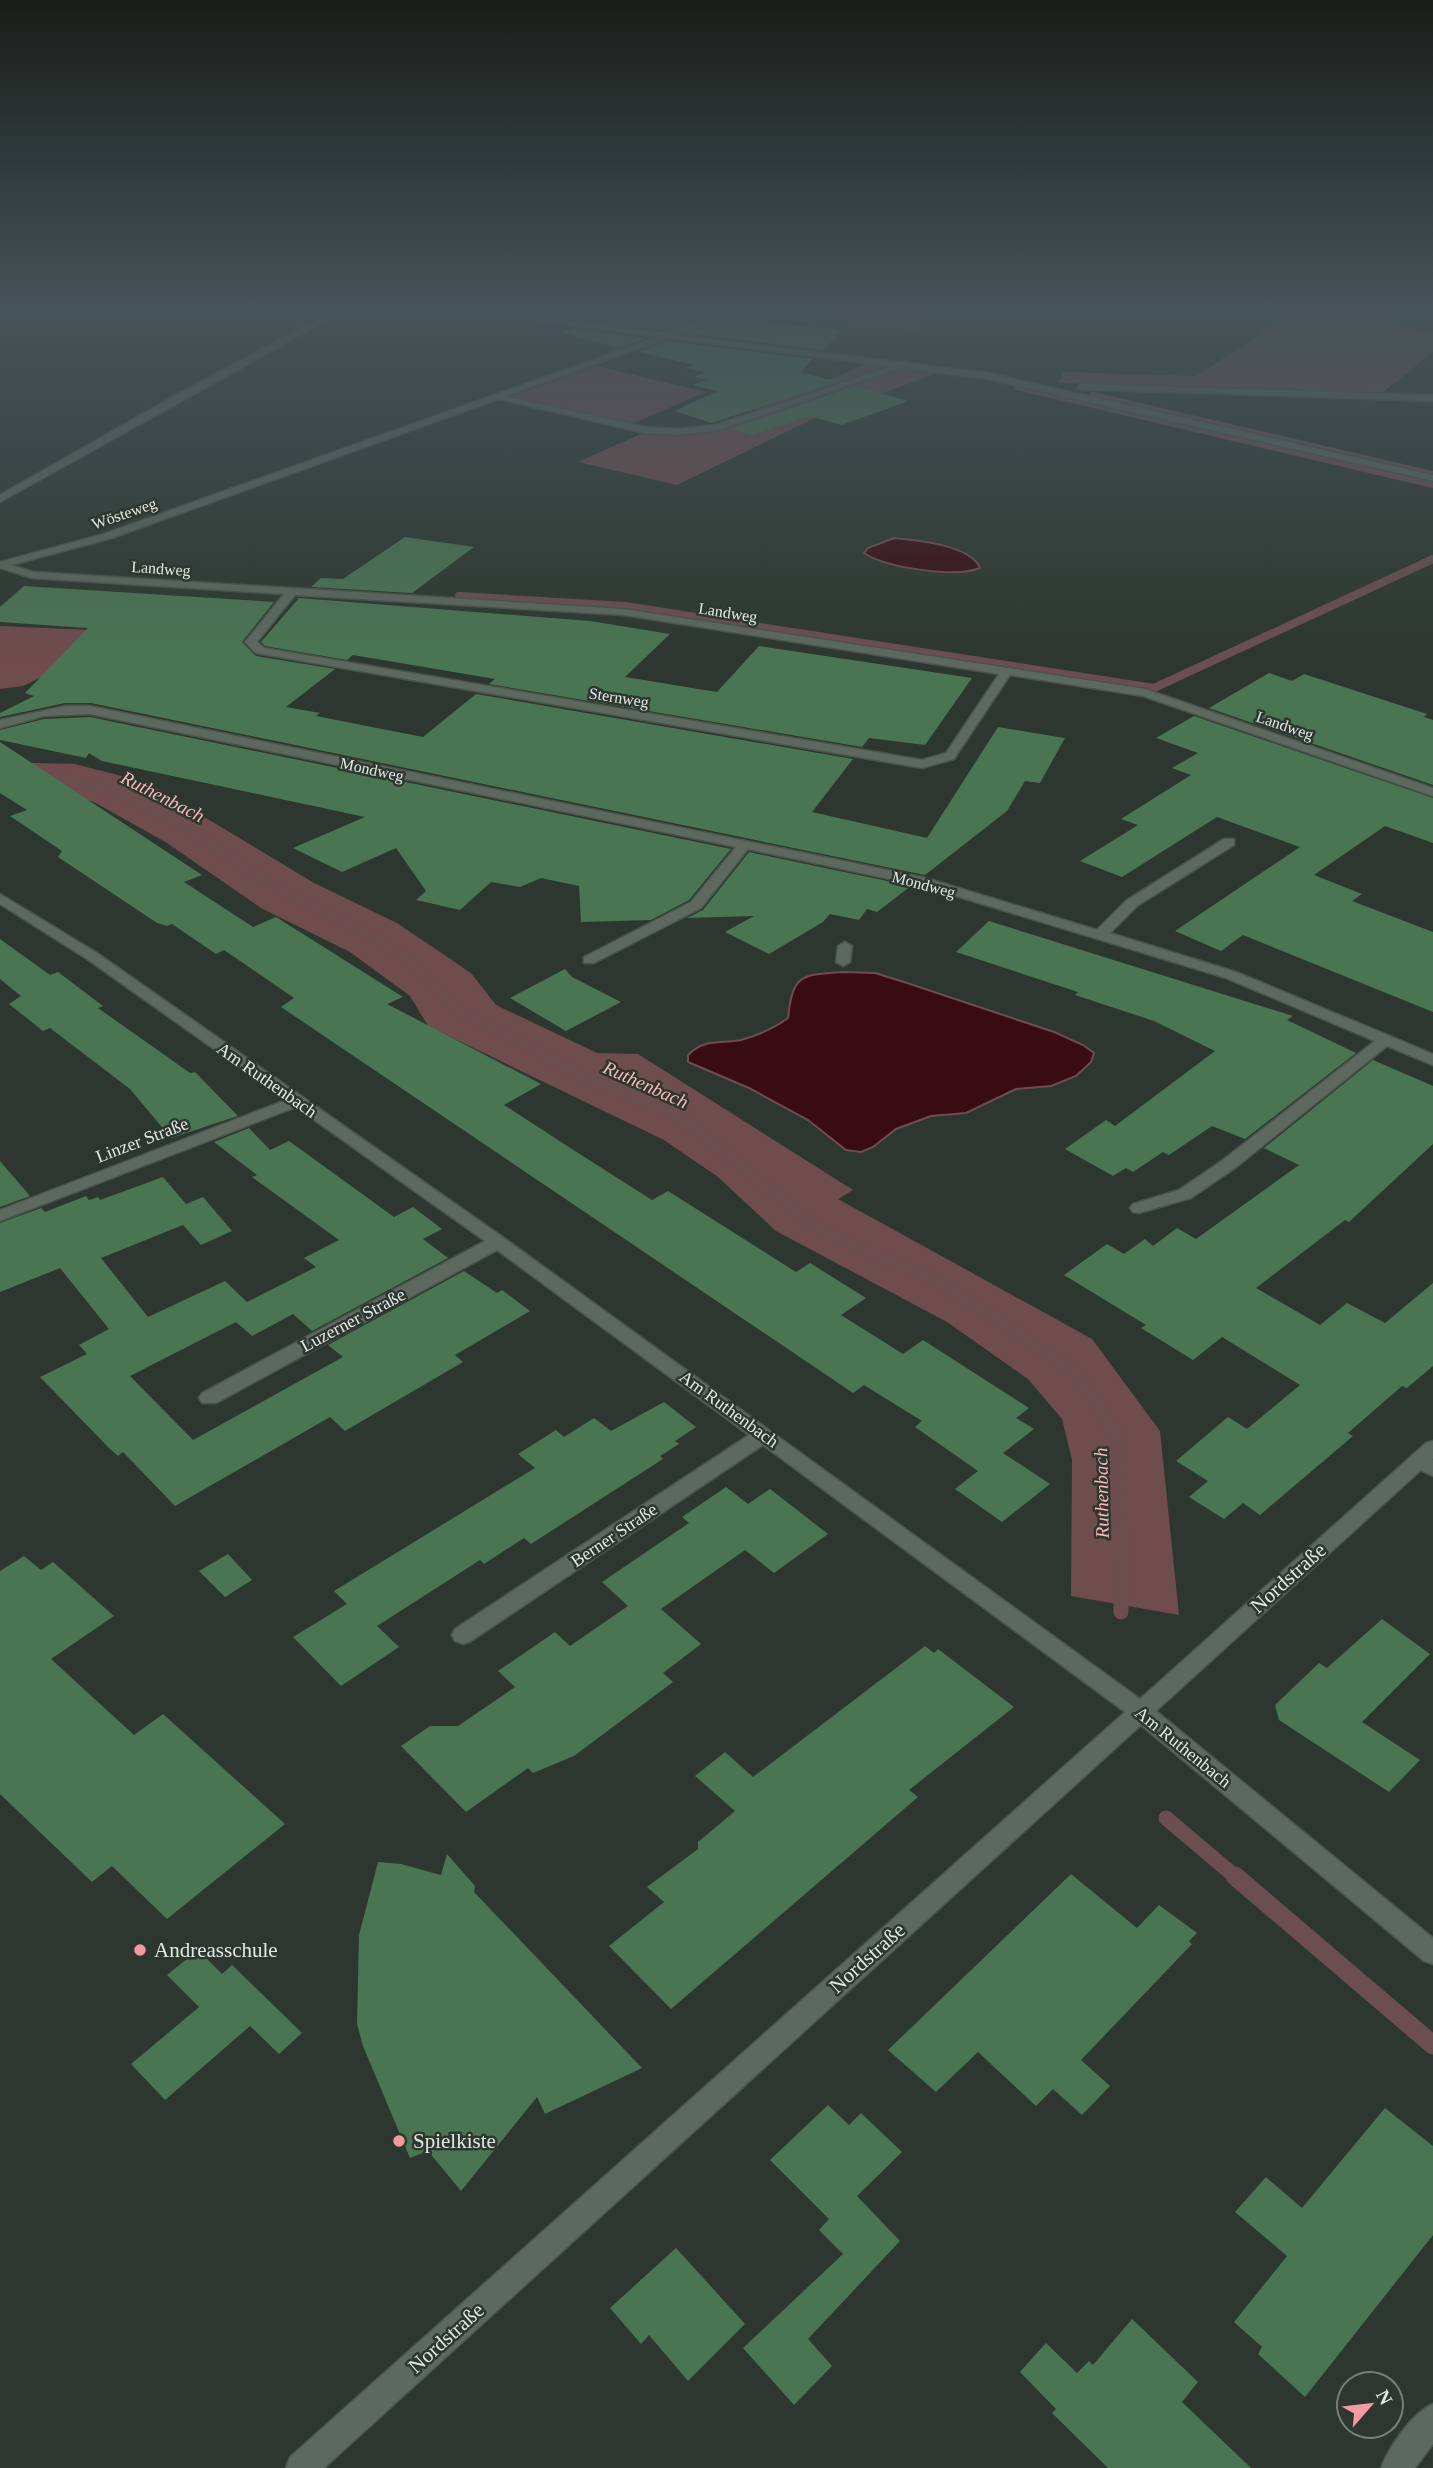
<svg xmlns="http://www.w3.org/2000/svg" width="1433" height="2468" font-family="'Times New Roman',serif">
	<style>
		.green { fill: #6f4c4e }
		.water { fill: #390c13; stroke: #6c4e51; stroke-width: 2 }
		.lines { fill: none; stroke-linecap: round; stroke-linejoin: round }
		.stream-far5 { stroke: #6c4e51; stroke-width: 6 }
		.stream-far4 { stroke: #6c4e51; stroke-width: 8 }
		.stream-far3 { stroke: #6c4e51; stroke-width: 10 }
		.stream-far2 { stroke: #6c4e51; stroke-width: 12 }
		.stream-far1 { stroke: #6c4e51; stroke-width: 15 }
		.stream { stroke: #6c4e51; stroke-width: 19 }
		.building { fill: #4a7553 }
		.lane-casing { stroke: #4a534c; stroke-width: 3 }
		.street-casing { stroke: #4a534c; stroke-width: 3 }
		.lane { fill: #5d685e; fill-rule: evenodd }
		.street { fill: #5d685e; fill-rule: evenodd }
		.poi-dot { fill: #f49aa1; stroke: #2d372f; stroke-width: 2.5 }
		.labels { text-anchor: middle; stroke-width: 5; stroke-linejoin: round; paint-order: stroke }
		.far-street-label { font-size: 16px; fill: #e2e8e3; stroke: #2d372f }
		.street-label { font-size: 18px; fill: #e2e8e3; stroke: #2d372f }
		.water-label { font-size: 19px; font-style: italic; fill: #fcb7bb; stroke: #2d372f }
		.near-street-label { font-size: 21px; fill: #e2e8e3; stroke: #2d372f }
		.near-poi-label { font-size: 21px; fill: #e2e8e3; stroke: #2d372f; text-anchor: start }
	</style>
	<rect width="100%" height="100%" fill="#2d372f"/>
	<path class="green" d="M818,313H929L917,330L846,322Z
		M1293,313H1399L1380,328L1433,335V352L1381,394L1059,383L1063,372L1196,376Z
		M869,363L937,373L813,419L677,485L578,462L652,429L667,431L716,426Z
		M597,366L706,392L631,424L508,397Z
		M0,626L134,632L23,686L0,689Z
		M0,762L75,764L148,783L314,883L397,923L471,973L496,1005L597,1053L638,1054L853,1190L838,1199L1092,1339L1160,1431L1179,1615L1071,1596L1072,1460L1062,1419L1028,1379L947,1322L776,1231L718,1177L664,1140L428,1026L410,996L350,952L261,908L167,843L94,802L56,791Z"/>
	<path class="water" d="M894,538C916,540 971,545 980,568C956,578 886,568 864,553L868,548Z
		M844,972L875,973L907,983L1054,1032L1083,1045L1094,1053L1091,1062L1076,1076L1051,1086L1016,1089L966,1113L931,1116L896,1129L873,1147L861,1152L846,1150L808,1120L749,1088L688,1062V1055C704,1038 721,1044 741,1040C759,1035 773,1029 788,1018C793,974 800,975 844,972Z"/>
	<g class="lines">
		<path class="stream-far5" d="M1369,325L1433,334
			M1016,387L1433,485
			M1093,395L1433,474"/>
		<path class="stream-far4" d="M459,596L625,606L1154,688L1433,559"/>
		<path class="stream-far3" d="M39,778C133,778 209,849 287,893C324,914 365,931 401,954C424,969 438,991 458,1009C471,1020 490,1027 505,1035"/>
		<path class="stream-far2" d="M502,1033L592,1081L672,1113L699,1131L800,1215L831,1235L928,1277L992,1315L1077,1375L1099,1408"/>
		<path class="stream-far1" d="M1098,1407L1120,1439L1121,1612
			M1166,1818L1237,1878"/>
		<path class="stream" d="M1235,1876L1433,2045"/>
	</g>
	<path class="building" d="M614,313H702L711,314L667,330L593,321Z
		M733,317L765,320L763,322L843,330L823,350L689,334Z
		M574,328L646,338L619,348L561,333Z
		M668,341L813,359L801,372L837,382L712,423L674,411L718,391L693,385L707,380L694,377L705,372L685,368L695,365L638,352Z
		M855,386L908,401L842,425L809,416L753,435L731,429Z
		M405,537L474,547L412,593L311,587L321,578L343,579Z
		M24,586L274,602L242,642L256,656L335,669L286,707L320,713L316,716L423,737L476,694L853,759L812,812L927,838L998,727L1065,738L1040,783L1025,781L1007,811L925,875L91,703H65L0,717V713L34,696L25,693L88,628L0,622V607Z
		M299,598L590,621L670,634L625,677L717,692L759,646L972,678L925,745L869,738L862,747L489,684L495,679L353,655L347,660L265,646L261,642Z
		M1269,673L1292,681L1304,674L1427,714L1424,717L1433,720V785L1209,708Z
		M1194,716L1433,798V843L1385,826L1314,875L1362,894L1352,901L1433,932V1012L1243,935L1221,951L1175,931L1300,847L1217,817L1122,877L1080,861L1138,825L1121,819L1191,775L1172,768L1198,753L1156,738Z
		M90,717L731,849L689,900L651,920L581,922L579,886L541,878L520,887L491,882L460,910L416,900L426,891L396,848L342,872L293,848L365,817L102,761L89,753L86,758L0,740V730L44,719Z
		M0,742L202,875L184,882L253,927L276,917L403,997L387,1004L541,1084L504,1105L575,1151L652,1200L668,1191L796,1272L810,1263L866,1298L841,1315L903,1354L923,1340L1029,1408L1016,1418L1034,1429L1003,1453L1050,1484L1002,1522L955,1489L978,1471L915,1427L922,1421L864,1385L853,1393L281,1007L294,998L246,965L224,950L216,954L172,924L167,926L157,923L58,857L62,851L10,816L27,810L0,793Z
		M749,852L911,886L877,912L867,909L859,920L830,914L823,922L769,954L725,932L754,916L687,918L703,910Z
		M989,921L1293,1016L1287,1020L1356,1053L1245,1139L1212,1126L1169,1155L1163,1152L1133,1172L1126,1168L1113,1176L1065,1149L1106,1120L1115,1126L1215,1051L1154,1021L1075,995L1078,992L956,952Z
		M0,939L50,975L58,972L103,1006L98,1008L190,1073L195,1072L238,1116L171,1138L130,1089L50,1028L43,1031L9,1004L21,996L0,979Z
		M565,969L572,977L621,1002L566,1031L510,998Z
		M1373,1060L1433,1086V1144L1349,1222L1345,1220L1256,1288L1320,1325L1347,1303L1385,1323L1433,1283V1366L1407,1388L1402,1386L1348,1433L1353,1436L1260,1515L1243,1503L1224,1519L1189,1497L1208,1481L1176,1461L1228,1417L1247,1429L1300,1385L1222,1337L1193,1360L1141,1328L1146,1325L1064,1275L1107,1244L1124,1254L1145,1239L1153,1246L1177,1228L1196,1239L1299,1165L1264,1148Z
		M249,1128L270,1150L289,1141L394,1217L413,1207L442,1229L423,1239L448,1258L312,1331L293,1314L252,1336L236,1322L130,1376L193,1440L343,1357L328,1345L464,1271L497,1293L502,1290L530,1311L455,1355L463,1362L345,1431L330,1417L175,1506L123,1452L118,1456L109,1448L40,1377L87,1354L79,1345L109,1329L60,1268L0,1292V1223L41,1208L45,1212L86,1196L89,1200L98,1197L100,1200L163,1177L186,1204L203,1197L232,1231L201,1245L183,1225L101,1258L148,1317L225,1281L247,1302L316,1267L304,1258L339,1240L252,1177L257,1175L214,1142Z
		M0,1161L30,1196L0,1207Z
		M664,1402L696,1427L675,1441L679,1444L660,1456L663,1459L531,1544L524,1538L484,1564L480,1560L377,1626L399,1647L341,1686L293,1637L347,1604L334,1591L535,1468L518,1454L556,1430L564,1437L594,1418L611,1431Z
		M726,1487L748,1504L770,1489L828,1534L774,1573L745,1550L661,1609L701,1644L663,1673L673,1682L574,1756L533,1773L528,1768L466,1812L401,1746L430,1726H458L515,1687L498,1671L555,1632L570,1646L628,1606L602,1582L689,1523L682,1517Z
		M228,1554L252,1580L225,1597L199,1571Z
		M24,1556L41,1570L53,1562L114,1616L51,1659L134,1735L163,1714L285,1824L167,1919L112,1866L92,1882L0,1794V1571Z
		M1382,1619L1430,1654L1362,1722L1420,1760L1389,1792L1279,1720L1275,1705L1319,1663L1327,1668Z
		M925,1646L934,1653L938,1649L1014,1707L909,1790L918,1797L671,2009L609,1946L664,1902L647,1887L698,1849V1842L735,1811L695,1776L725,1752L753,1777Z
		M447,1854L475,1886L474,1892L642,2068L545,2114L537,2097L461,2191L428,2151L410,2158L363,2046L357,2024L359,1935L378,1862L401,1864L441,1875Z
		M1071,1874L1137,1928L1159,1905L1197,1933L1189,1941L1192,1944L1081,2060L1110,2086L1082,2115L1053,2089L1036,2106L978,2052L936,2092L888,2050Z
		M198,1950L222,1974L232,1965L302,2033L279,2054L250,2026L165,2100L131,2064L199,2007L167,1975Z
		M828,2105L849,2125L861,2113L902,2152L857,2196L900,2241L808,2339L832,2366L794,2405L743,2348L843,2254L819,2230L829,2219L770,2160Z
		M1385,2108L1433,2146V2235L1305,2397L1258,2354L1262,2347L1234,2322L1287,2256L1235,2212L1266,2177L1302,2208Z
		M676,2248L745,2324L688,2381L649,2335L641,2344L610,2308Z
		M1132,2319L1198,2382L1182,2402L1251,2468H1108L1052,2413L1056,2409L1020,2372L1046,2343L1077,2373L1089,2361L1093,2365Z"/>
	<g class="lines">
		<defs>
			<path id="lane" d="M905,362L912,364L719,430L679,435L645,433L490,397L494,394L645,427L679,429L715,425Z
				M845,942L852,946L850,962L843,966L836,962L838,946Z
				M1419,1454L1433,1460V1476L1412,1466L1409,1461L1412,1456Z"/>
			<path id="street" d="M329,313H340L0,502V495L176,395Z
				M481,313H507L667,333L722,313H735L678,335L988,373L1433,475V481L988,379L668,338L112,538L11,565L33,572L624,609L1145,689L1433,788V796L1143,696L1010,675L954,759L922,768L256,653L245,642L284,594L32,578L0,568V562L104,534L657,337ZM295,595L624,615L999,674L946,753L922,760L264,648L257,642Z
				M1080,384L1433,395V401L1077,389Z
				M66,706H90L926,878L1097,930L1127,900L1224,839H1234V845L1137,906L1110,933L1236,972L1433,1054V1065L1387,1046L1235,1168L1191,1198L1139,1213L1133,1212L1130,1208L1133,1204L1179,1190L1223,1160L1375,1041L1226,978L923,886L748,849L701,908L594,963H584V957L691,902L736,847L90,714L44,716L0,728V720Z
				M0,894L97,953L504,1238L1140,1699L1426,1443L1433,1441V1459L1156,1711L1433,1938V1964L1424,1961L1141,1725L324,2468H286L290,2457L1125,1712L763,1445L471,1641L463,1644L455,1641L452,1635L455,1629L749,1435L497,1250L216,1403H202L199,1398L202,1393L485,1241L296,1107L0,1221V1210L286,1100L87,959L0,904Z
				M1433,2404V2444L1415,2468H1381C1389,2447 1412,2413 1433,2404Z"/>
		</defs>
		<use href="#lane" class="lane-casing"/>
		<use href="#street" class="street-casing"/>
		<use href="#lane" class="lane"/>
		<use href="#street" class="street"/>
	</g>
	<linearGradient id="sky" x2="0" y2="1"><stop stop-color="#191e1a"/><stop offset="0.47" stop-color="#465358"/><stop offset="1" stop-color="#465358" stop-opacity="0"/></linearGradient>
	<rect width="1433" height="659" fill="url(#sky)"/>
	<g class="poi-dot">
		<circle cx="140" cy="1950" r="7"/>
		<circle cx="399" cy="2141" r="7"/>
	</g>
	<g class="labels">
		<g class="far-street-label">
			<text transform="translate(124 513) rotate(-19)" y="6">Wösteweg</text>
			<text transform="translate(161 568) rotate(4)" y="6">Landweg</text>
			<text transform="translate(728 612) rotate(9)" y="6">Landweg</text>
			<text transform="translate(619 697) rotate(9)" y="6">Sternweg</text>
			<text transform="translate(1285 725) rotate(19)" y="6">Landweg</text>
			<text transform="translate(372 769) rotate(12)" y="6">Mondweg</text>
			<text transform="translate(924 884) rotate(15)" y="6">Mondweg</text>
		</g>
		<g class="street-label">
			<text transform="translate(267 1080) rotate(35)" y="6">Am Ruthenbach</text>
			<text transform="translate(142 1140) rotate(-21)" y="6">Linzer Straße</text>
			<text transform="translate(353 1320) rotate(-28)" y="6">Luzerner Straße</text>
			<text transform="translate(729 1409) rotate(36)" y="6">Am Ruthenbach</text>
			<text transform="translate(614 1535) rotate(-34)" y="6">Berner Straße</text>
			<text transform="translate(1183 1747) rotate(39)" y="6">Am Ruthenbach</text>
		</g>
		<g class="water-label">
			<text transform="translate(163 796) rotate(27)" y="7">Ruthenbach</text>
			<text transform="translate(646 1084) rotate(24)" y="7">Ruthenbach</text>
			<text transform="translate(1101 1493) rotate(-91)" y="7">Ruthenbach</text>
		</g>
		<g class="near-street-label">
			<text transform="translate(1288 1578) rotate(-42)" y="7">Nordstraße</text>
			<text transform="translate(867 1958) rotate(-42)" y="7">Nordstraße</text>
			<text transform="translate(446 2338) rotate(-42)" y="7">Nordstraße</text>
		</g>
		<g class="near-poi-label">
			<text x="154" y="1957">Andreasschule</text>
			<text x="413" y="2148">Spielkiste</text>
		</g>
	</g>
	<g transform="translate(1370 2405) rotate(62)"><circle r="33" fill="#2d372f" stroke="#757e77" stroke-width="2"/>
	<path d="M0-5L12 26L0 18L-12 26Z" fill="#f49aa1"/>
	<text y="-10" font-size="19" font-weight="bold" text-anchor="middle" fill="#e2e8e3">N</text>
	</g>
</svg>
